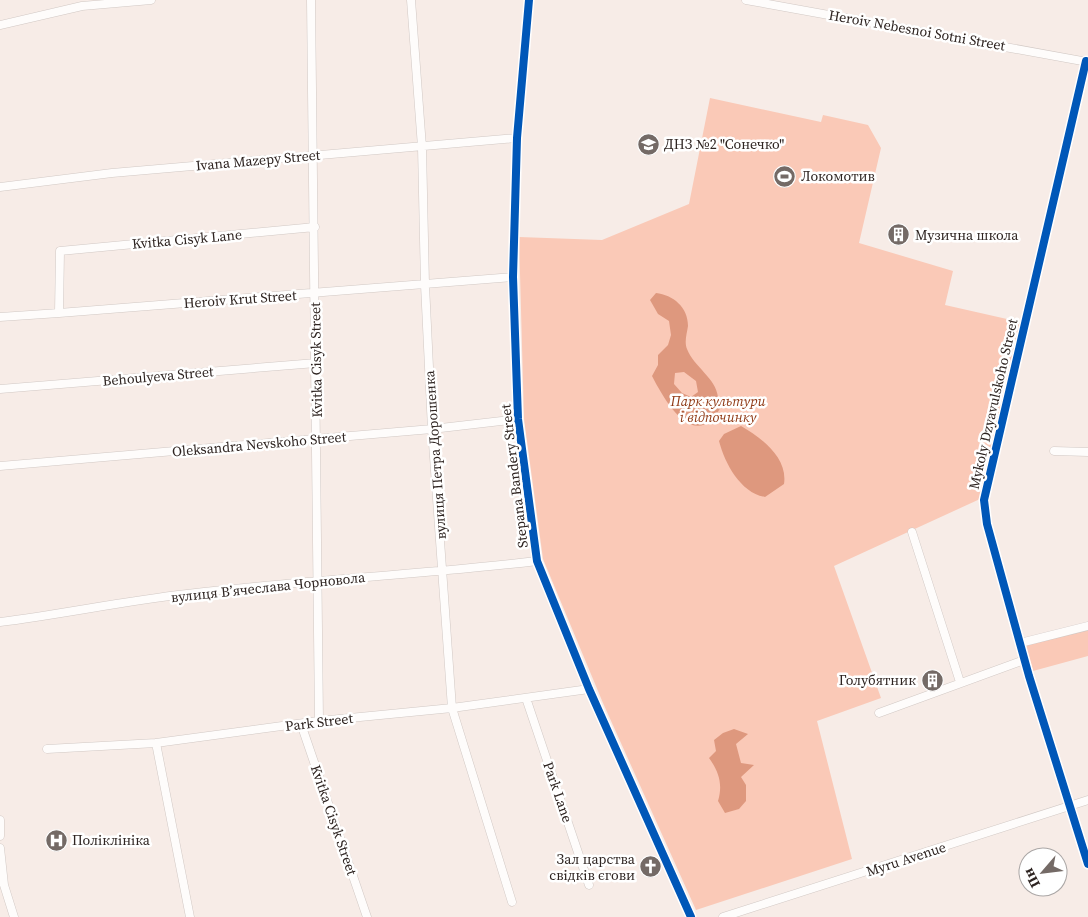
<svg xmlns="http://www.w3.org/2000/svg" width="1088" height="917" font-family="'Source Serif 4',serif">
	<style>
		.green { fill: #fac9b7 }
		.water { fill: #de987e; fill-rule: evenodd }
		.lines { fill: none; stroke-linecap: round; stroke-linejoin: round }
		.minor-casing { stroke: #d1c8c4; stroke-width: 9 }
		.minor { stroke: #fefcfb; stroke-width: 8 }
		.cycleway-casing { stroke: #fff; stroke-width: 11 }
		.cycleway { stroke: #0057b8; stroke-width: 8 }
		.labels { text-anchor: middle; stroke-width: 5; stroke-linejoin: round; paint-order: stroke }
		.street-label { font-size: 14px; fill: #2e2421; stroke: #fff }
		.poi-label { font-size: 14px; fill: #2e2421; stroke: #fff; text-anchor: start }
		.park-label { font-size: 14px; font-style: italic; fill: #8e3712; stroke: #fff }
	</style>
	<rect width="100%" height="100%" fill="#f7ece7"/>
	<path class="green" d="M710,98L821,122L823,115L868,125L881,148L859,243L953,271L945,305L1020,322L980,499L834,566L881,698L817,721L852,859L696,910L603,703L543,559L524,419L519,237L602,240L689,204Z
		M1088,628V656L1033,671L1026,646L1029,642Z"/>
	<path class="water" d="M656,293C673,295 688,307 688,326C687,333 684,342 687,349C694,367 716,378 718,397L724,401C698,456 668,407 652,376L658,365V355L668,345L671,335L669,321L658,314L650,300ZM684,372L696,381L698,392L691,397L682,393L674,384L675,373Z
		M741,426C762,438 788,458 784,484L765,497C741,493 725,464 719,441L724,434Z
		M734,729L748,734L736,744L741,763L754,765L741,777L746,785V801L739,809L725,813L718,801C723,784 719,772 709,758L716,751L714,740L723,733Z"/>
	<g class="lines">
		<defs>
			<path id="minor" d="M311,0L319,721
				M411,0L422,147L425,285L432,429L452,708L512,902
				M529,0L517,138L513,277L518,419L537,561L589,689L691,917
				M746,0L1088,62
				M0,25L82,6L151,0
				M1086,61L984,500L987,524L1029,676L1088,864
				M0,187L112,173L517,138
				M315,227L60,251L59,313L513,277
				M0,317L59,313
				M0,389L316,363
				M1054,451L1088,452
				M0,466L432,429L518,419
				M912,532L960,682
				M0,622C63,614 124,601 187,594C304,580 421,575 537,561
				M1020,643L1088,626
				M526,698L589,885
				M879,713L1024,660
				M301,724L367,917
				M156,743L190,917
				M47,749L156,743L319,721L452,708L589,689
				M0,820V836
				M0,848L4,885L14,917
				M723,917L1088,800"/>
		</defs>
		<use href="#minor" class="minor-casing"/>
		<use href="#minor" class="minor"/>
		<defs>
			<path id="cycleway" d="M529,0L517,138L513,277L518,419L537,561L589,689L691,917
				M1086,61L984,500L987,524L1029,676L1088,864"/>
		</defs>
		<use href="#cycleway" class="cycleway-casing"/>
		<use href="#cycleway" class="cycleway"/>
	</g>
	<defs>
		<symbol id="school-disc" viewBox="-11 -11 22 22"><circle r="9.5" fill="#746a66" stroke="#fff"/><path d="M0-5L7-2L0 1L-7-2ZM-4 1L0 2.5L4 1V4Q0 6-4 4Z" fill="#fff"/></symbol>
		<symbol id="stadium-disc" viewBox="-11 -11 22 22"><circle r="9.5" fill="#746a66" stroke="#fff"/><path d="M0-5a6.5 5 0 1 0 0 10a6.5 5 0 1 0 0-10ZM-3.5-1.8h7v3.6h-7Z" fill="#fff"/></symbol>
		<symbol id="building-disc" viewBox="-11 -11 22 22"><circle r="9.5" fill="#746a66" stroke="#fff"/><path d="M-4-6H4V6H1V3H-1V6H-4ZM-2.5-4.3h1.7v1.8h-1.7ZM.8-4.3h1.7v1.8H.8ZM-2.5-1h1.7V.8h-1.7ZM.8-1h1.7V.8H.8Z" fill="#fff"/></symbol>
		<symbol id="hospital-disc" viewBox="-11 -11 22 22"><circle r="9.5" fill="#746a66" stroke="#fff"/><path d="M-5-5h3v3.5h4V-5h3V5h-3V1.5h-4V5h-3Z" fill="#fff"/></symbol>
		<symbol id="church-disc" viewBox="-11 -11 22 22"><circle r="9.5" fill="#746a66" stroke="#fff"/><path d="M-1.2-6h2.4v3.5h3.3v2.4h-3.3V6h-2.4V-.1h-3.3v-2.4h3.3Z" fill="#fff"/></symbol>
	</defs>
	<g fill-rule="evenodd">
		<use href="#school-disc" x="636" y="132" width="25" height="25"/>
		<use href="#stadium-disc" x="772" y="164" width="25" height="25"/>
		<use href="#building-disc" x="886" y="222" width="25" height="25"/>
		<use href="#building-disc" x="920" y="668" width="25" height="25"/>
		<use href="#hospital-disc" x="44" y="828" width="25" height="25"/>
		<use href="#church-disc" x="638" y="854" width="25" height="25"/>
	</g>
	<g class="labels">
		<g class="street-label">
			<text transform="translate(917 30) rotate(10)" y="5">Heroiv Nebesnoi Sotni Street</text>
			<text transform="translate(258 160) rotate(-5)" y="5">Ivana Mazepy Street</text>
			<text transform="translate(187 239) rotate(-5)" y="5">Kvitka Cisyk Lane</text>
			<text transform="translate(240 299) rotate(-4)" y="5">Heroiv Krut Street</text>
			<text transform="translate(316 360) rotate(-91)" y="5">Kvitka Cisyk Street</text>
			<text transform="translate(158 376) rotate(-5)" y="5">Behoulyeva Street</text>
			<text transform="translate(993 404) rotate(-77)" y="5">Mykoly Dzyavulskoho Street</text>
			<text transform="translate(259 444) rotate(-5)" y="5">Oleksandra Nevskoho Street</text>
			<text transform="translate(435 455) rotate(-94)" y="5">вулиця Петра Дорошенка</text>
			<text transform="translate(514 476) rotate(-97)" y="5">Stepana Bandery Street</text>
			<text transform="translate(268 587) rotate(-6)" y="5">вулиця Вʼячеслава Чорновола</text>
			<text transform="translate(319 722) rotate(-7)" y="5">Park Street</text>
			<text transform="translate(558 792) rotate(71)" y="5">Park Lane</text>
			<text transform="translate(334 820) rotate(71)" y="5">Kvitka Cisyk Street</text>
			<text transform="translate(906 859) rotate(-18)" y="5">Myru Avenue</text>
		</g>
		<g class="poi-label">
			<text x="664" y="149">ДНЗ №2 "Сонечко"</text>
			<text x="801" y="181">Локомотив</text>
			<text x="915" y="240">Музична школа</text>
			<text x="916" y="685" text-anchor="end">Голубятник</text>
			<text x="72" y="845">Поліклініка</text>
			<text x="635" y="864" text-anchor="end">Зал царства<tspan x="635" dy="16">свідків єгови</tspan></text>
		</g>
		<g class="park-label">
			<text x="718" y="406">Парк культури<tspan x="718" dy="16">і відпочинку</tspan></text>
		</g>
	</g>
	<g transform="translate(1043 872) rotate(242)"><circle r="24" fill="#ffffff" stroke="#aba7a6"/>
	<path d="M0-4L9 19L0 12L-9 19Z" fill="#746a66"/>
	<text y="-8" font-size="14" font-weight="bold" text-anchor="middle" fill="#2e2421">Пн</text>
	</g>
</svg>
